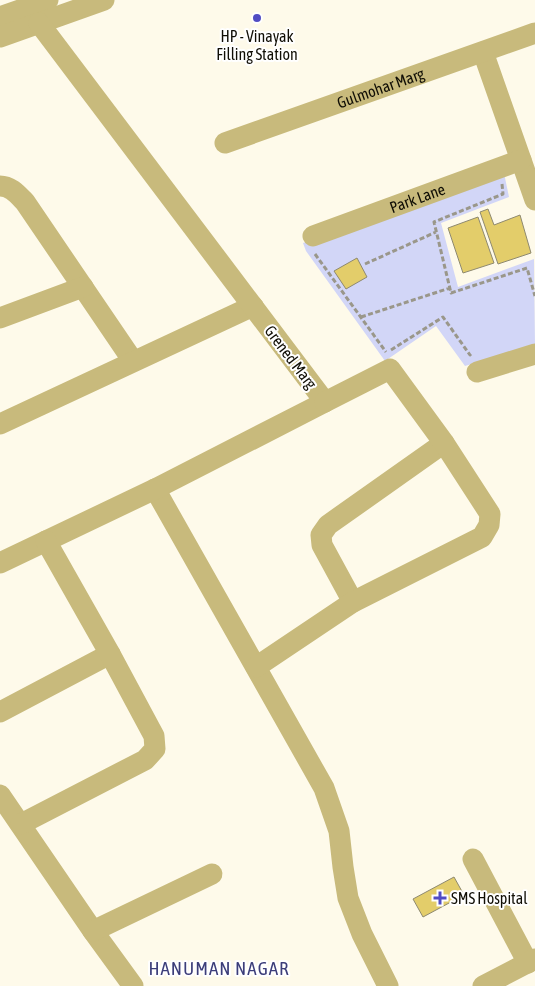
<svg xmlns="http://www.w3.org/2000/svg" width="535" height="986" font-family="'Asap Condensed',sans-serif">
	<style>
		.green { fill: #d2d6f7 }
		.building { fill: #e3cd6a; stroke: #8e8970 }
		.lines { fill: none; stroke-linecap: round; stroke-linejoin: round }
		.path { stroke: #9a978a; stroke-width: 3; stroke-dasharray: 5 2.5; stroke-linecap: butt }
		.minor { stroke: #c8ba7c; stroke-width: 21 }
		.poi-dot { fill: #514cc3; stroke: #fff; stroke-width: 2 }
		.labels { text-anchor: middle; stroke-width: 4; stroke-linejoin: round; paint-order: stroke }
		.poi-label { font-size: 16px; fill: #100e05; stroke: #fff }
		.street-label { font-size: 16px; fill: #100e05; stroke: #fff }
		.quarter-label { font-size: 19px; letter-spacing: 1px; fill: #3c3e7a; stroke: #fff }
	</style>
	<rect width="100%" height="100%" fill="#fefaea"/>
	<path class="green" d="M504,173L509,197L441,223L458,287L534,259L535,345L465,366L436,326L385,361L306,251L303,243Z"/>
	<path class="building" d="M488,209L494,225L520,215L531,253L498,264L480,212Z
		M478,217L494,263L463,273L448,228Z
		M357,258L367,277L346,289L334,271Z
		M454,877L464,895L423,917L413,899Z"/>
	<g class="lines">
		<path class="path" d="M502,184L503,194L434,222L451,293L527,268L535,296
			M315,254L386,352
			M365,264L436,232
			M361,317L450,288
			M391,350L443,317L470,355L471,354"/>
		<g class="minor">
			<path d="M0,17L48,0"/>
			<path d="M0,37L104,0"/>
			<path d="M483,52L535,200"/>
			<path id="s1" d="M225,143L535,33"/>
			<path d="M0,186C11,186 18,195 25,202L133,361"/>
			<path id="s2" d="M313,236L521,160"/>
			<path d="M0,318L83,287"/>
			<path d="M477,372L535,354"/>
			<path d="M0,424L253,306"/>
			<path d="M155,489L324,788L339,831L343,867L348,898L362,934L388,986"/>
			<path d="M0,563L155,489L325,402L39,23"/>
			<path d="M353,602L322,545L321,535L328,525L444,443"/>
			<path d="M256,667L353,602L482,537L489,525L490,514L444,443L390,369L325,402"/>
			<path d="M0,712L110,654"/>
			<path d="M0,795L93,931L133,986"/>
			<path d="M21,824L145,760L155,749L154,736L110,654L46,541"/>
			<path d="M473,859L528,963"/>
			<path d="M93,931L212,874"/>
			<path d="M483,986L535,959"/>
		</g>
	</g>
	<g class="poi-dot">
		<circle cx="257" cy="18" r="5"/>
		<path d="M437.5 890.5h5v5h5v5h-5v5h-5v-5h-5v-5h5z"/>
	</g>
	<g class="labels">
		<g class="poi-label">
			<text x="257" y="42">HP - Vinayak<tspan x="257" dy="18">Filling Station</tspan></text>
			<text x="451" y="904" text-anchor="start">SMS Hospital</text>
		</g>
		<g class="street-label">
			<text dy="6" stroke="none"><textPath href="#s1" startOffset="165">Gulmohar Marg</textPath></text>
			<text dy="6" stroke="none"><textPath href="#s2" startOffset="111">Park Lane</textPath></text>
			<text transform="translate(291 357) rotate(53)" y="6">Grened Marg</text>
		</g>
		<g class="quarter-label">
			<text x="219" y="975">HANUMAN NAGAR</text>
		</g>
	</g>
</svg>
